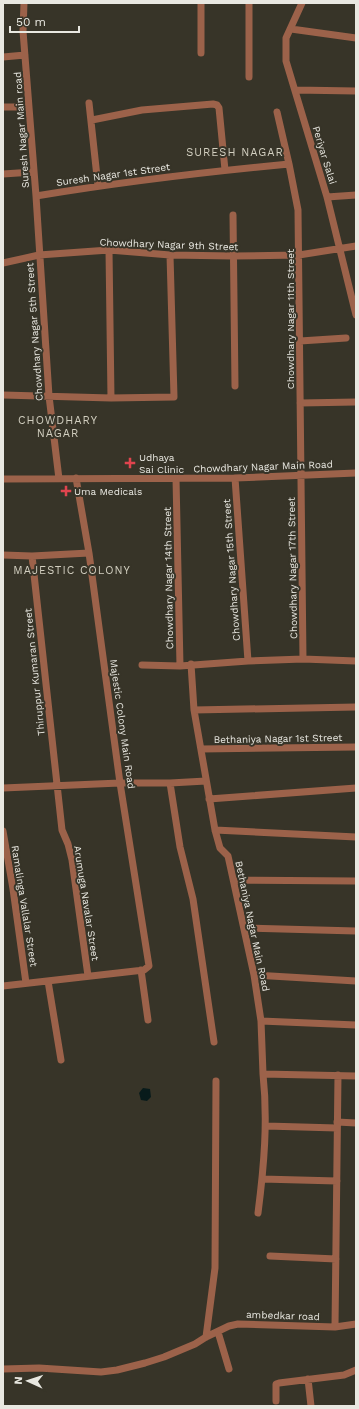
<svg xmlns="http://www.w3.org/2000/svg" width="359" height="1409" font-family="'Work Sans',sans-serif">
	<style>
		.water { fill: #081b1b }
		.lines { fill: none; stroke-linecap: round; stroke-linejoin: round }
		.minor { stroke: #9c624a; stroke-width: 7 }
		.health-dot { fill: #e0444e; stroke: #373428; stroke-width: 1.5 }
		.labels { text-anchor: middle; stroke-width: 4; stroke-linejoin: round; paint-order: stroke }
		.street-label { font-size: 10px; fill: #e9e8e1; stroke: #373428 }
		.poi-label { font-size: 10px; fill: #e9e8e1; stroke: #373428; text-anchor: start }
		.neighbourhood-label { font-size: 11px; letter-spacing: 1px; fill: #d2cfc0; stroke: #373428 }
	</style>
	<rect width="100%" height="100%" fill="#373428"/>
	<path class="water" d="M143,1088L150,1089L151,1097L147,1101L141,1100L139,1093Z"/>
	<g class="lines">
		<path class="minor" d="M24,3L23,31L36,196L49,396L59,479
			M201,3V53
			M249,3V77
			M302,3L286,38V61L327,197L356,315
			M291,29L356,38
			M3,57L25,55
			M295,90L356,91
			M89,103L98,186
			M3,107H29
			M277,112L289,164L298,210L303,659
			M92,120L142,110L213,104L217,105L219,108L225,170
			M3,174L33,172
			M36,196C120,182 204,172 289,164
			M327,197L356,195
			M233,215L235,386
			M109,250L111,398
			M3,263L39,255L109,250L170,255L233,256L299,255L356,246
			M300,341L346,338
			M3,395L111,398L174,397L170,255
			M300,403L356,402
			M176,478L180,666L248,661L303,659L356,661
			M235,478L248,661
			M3,479L235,478L356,473
			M3,555L32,556L89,553
			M32,556L62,830L68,844L72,860L88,976
			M191,664L194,710L215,830L220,848L228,856L254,975L261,1021L263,1074L356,1076
			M142,665L180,666
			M194,710L356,707
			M201,749L356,747
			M170,783L180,847L193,899L214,1042
			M3,788L120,783H170L206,781
			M209,799L356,788
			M215,830L356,837
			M3,831L13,889L26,983
			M234,880L356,881
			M244,928L356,931
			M141,970L148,1020
			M254,975L356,981
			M48,981L61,1060
			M3,986L144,970L149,966L120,783L89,553L76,478
			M261,1021L356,1025
			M337,1122L356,1123
			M266,1126L337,1128
			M262,1179L337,1181
			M258,1213C264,1166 268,1121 263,1074
			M270,1256L336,1259
			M335,1327L338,1075
			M218,1332L229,1369
			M206,1337L215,1268L216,1081
			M3,1369L39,1368L101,1372L117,1370L145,1363L164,1357L195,1344L206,1337L229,1326L238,1324L335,1327L356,1324
			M308,1379L311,1406
			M276,1401V1384L279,1383L344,1375L356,1370"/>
	</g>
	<g class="health-dot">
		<path d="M128 457h4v4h4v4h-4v4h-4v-4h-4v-4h4z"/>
		<path d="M64 485h4v4h4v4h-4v4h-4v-4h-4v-4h4z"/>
	</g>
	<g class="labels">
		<g class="street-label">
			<text transform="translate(21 130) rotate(-94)" y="4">Suresh Nagar Main road</text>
			<text transform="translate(325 155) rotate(73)" y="4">Periyar Salai</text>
			<text transform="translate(113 174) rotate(-8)" y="4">Suresh Nagar 1st Street</text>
			<text transform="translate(169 244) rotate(2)" y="4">Chowdhary Nagar 9th Street</text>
			<text transform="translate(290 319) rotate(-90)" y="4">Chowdhary Nagar 11th Street</text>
			<text transform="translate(34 332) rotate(-94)" y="4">Chowdhary Nagar 5th Street</text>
			<text transform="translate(263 466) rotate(-2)" y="4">Chowdhary Nagar Main Road</text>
			<text transform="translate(292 568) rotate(-91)" y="4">Chowdhary Nagar 17th Street</text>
			<text transform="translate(231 570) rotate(-94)" y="4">Chowdhary Nagar 15th Street</text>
			<text transform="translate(168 578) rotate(-91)" y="4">Chowdhary Nagar 14th Street</text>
			<text transform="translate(34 672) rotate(-96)" y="4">Thiruppur Kumaran Street</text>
			<text transform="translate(123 724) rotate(82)" y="4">Majestic Colony Main Road</text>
			<text transform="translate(278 738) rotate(-1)" y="4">Bethaniya Nagar 1st Street</text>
			<text transform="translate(87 903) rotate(81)" y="4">Arumuga Navalar Street</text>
			<text transform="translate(25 906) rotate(81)" y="4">Ramalinga Vallalar Street</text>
			<text transform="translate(253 926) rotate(78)" y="4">Bethaniya Nagar Main Road</text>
			<text transform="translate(283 1315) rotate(2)" y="4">ambedkar road</text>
		</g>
		<g class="poi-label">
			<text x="139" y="461">Udhaya<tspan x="139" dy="12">Sai Clinic</tspan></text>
			<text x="74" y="495">Uma Medicals</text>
		</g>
		<g class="neighbourhood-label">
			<text x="235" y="156">SURESH NAGAR</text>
			<text x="58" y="424">CHOWDHARY<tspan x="58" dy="13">NAGAR</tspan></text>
			<text x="72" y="574">MAJESTIC COLONY</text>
		</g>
	</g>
	<rect width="359" height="1409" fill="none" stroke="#e9e8e1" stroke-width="8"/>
	<g transform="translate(28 1381) rotate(273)" stroke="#373428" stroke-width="3" paint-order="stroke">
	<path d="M0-3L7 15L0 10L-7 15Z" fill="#e9e8e1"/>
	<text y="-6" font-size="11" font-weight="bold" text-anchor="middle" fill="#e9e8e1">N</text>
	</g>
	<path d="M10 26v6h69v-6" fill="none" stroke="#e9e8e1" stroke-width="2"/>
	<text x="16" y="26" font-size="12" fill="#e9e8e1" stroke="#373428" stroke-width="3" paint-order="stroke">50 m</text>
</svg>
